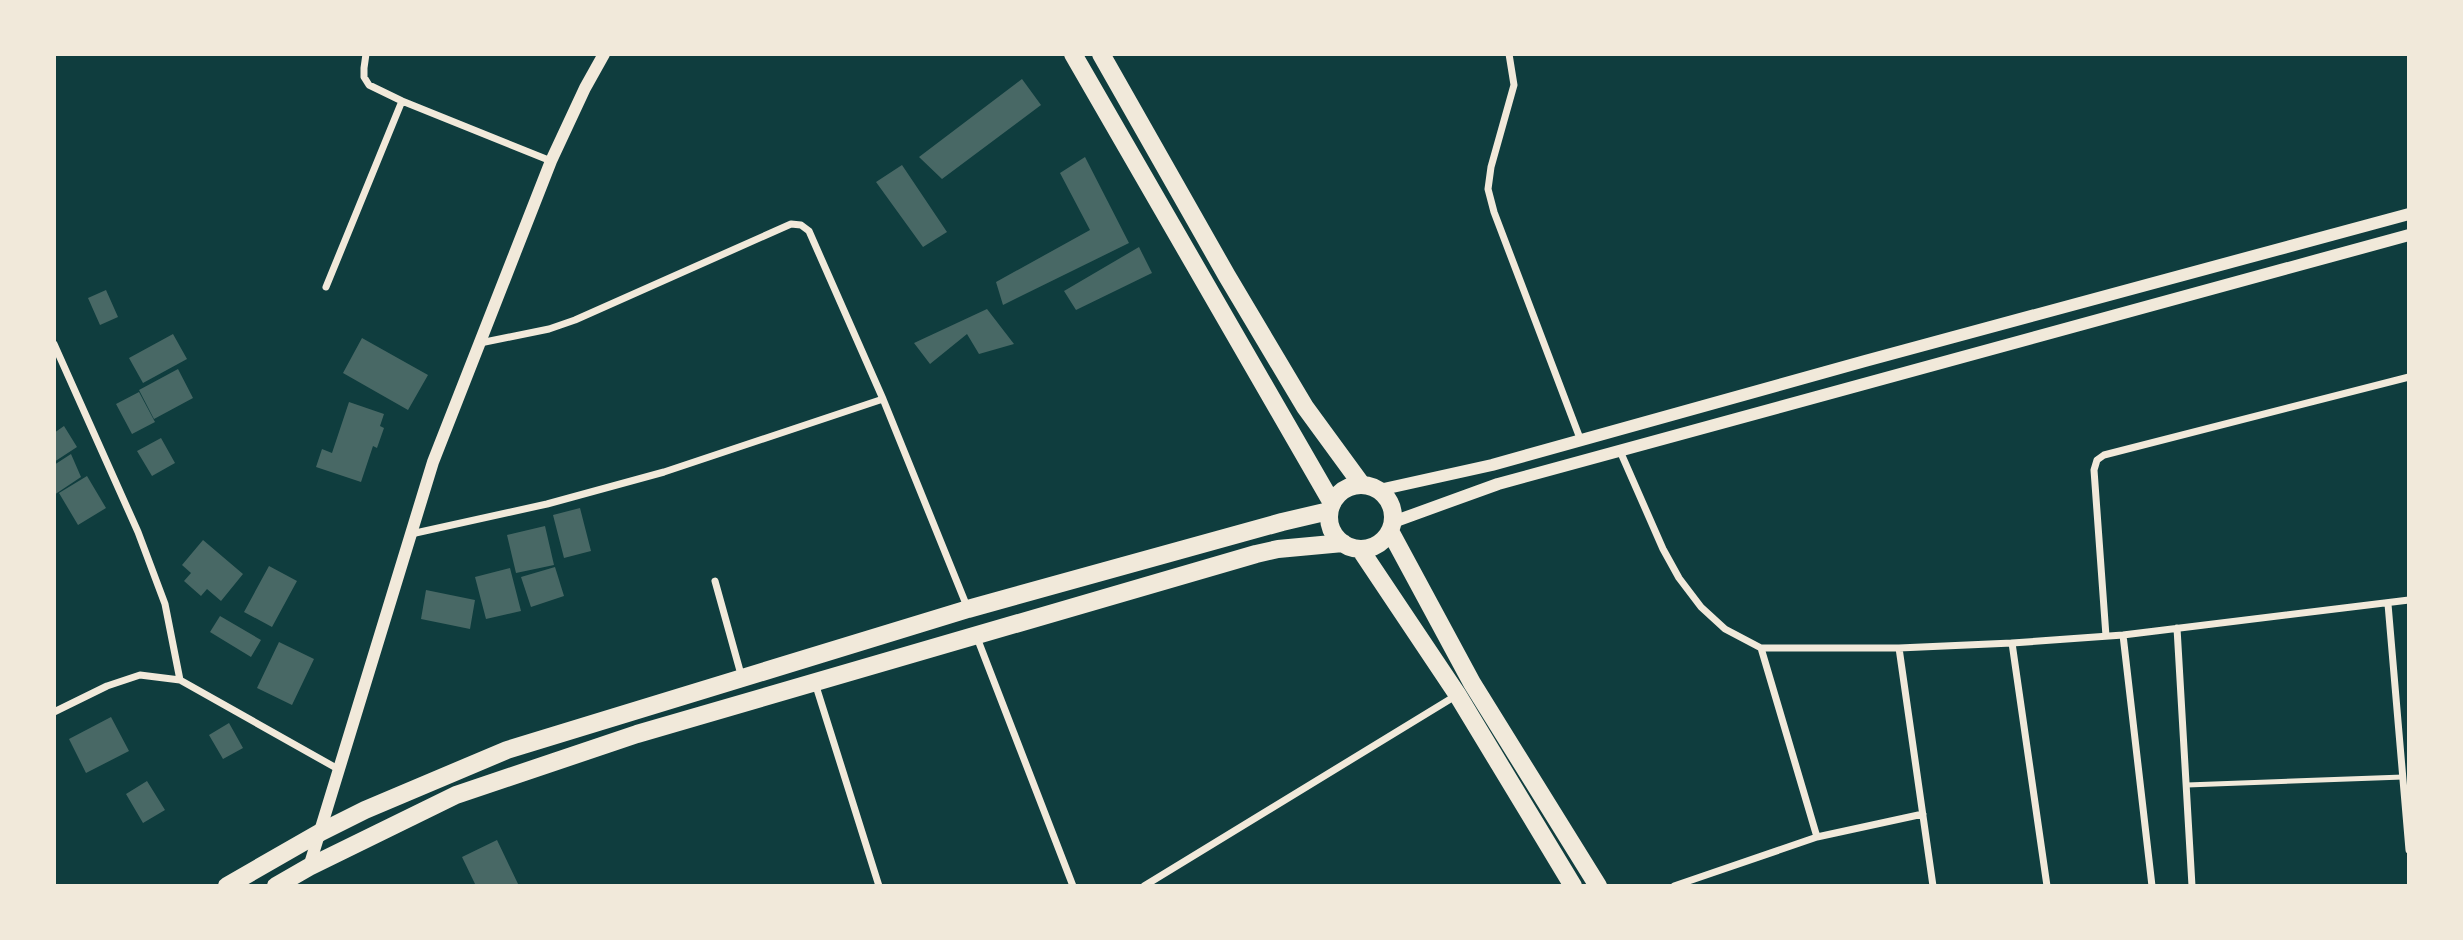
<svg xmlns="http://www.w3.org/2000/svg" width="2463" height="940" font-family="'Fira Sans Condensed',sans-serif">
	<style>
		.building { fill: #486865 }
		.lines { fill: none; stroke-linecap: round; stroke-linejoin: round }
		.service { stroke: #f1e9da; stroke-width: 5 }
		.minor { stroke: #f1e9da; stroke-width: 7 }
		.tertiary { stroke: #f1e9da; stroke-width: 12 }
		.primary { stroke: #f1e9da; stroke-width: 18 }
		.trunk { stroke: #f1e9da; stroke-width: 18 }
	</style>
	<rect width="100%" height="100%" fill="#0f3d3e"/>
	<path class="building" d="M1022,79L1041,105L942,179L919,157Z
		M1085,157L1129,243L1003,305L996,282L1090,230L1060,173Z
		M902,165L947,232L923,247L876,182Z
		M1139,247L1152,273L1076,310L1064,291Z
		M106,290L118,317L100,325L88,298Z
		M987,309L1014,344L979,354L967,334L930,364L914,343Z
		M173,334L187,359L143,383L129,358Z
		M362,338L428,375L408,410L343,373Z
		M178,369L193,398L154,419L139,390Z
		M139,392L155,422L132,434L116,404Z
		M349,402L384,414L380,426L384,428L377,448L373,446L361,482L316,467L322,449L332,453Z
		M64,426L77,447L54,462V433Z
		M161,438L175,463L152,476L137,451Z
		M71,454L81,477L54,495V465Z
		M87,476L106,508L78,525L59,493Z
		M580,508L591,551L564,558L553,515Z
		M545,526L554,565L516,573L507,535Z
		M203,540L243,574L221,601L207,589L201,596L184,581L191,573L182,565Z
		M269,566L297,581L272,627L244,612Z
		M555,567L564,596L531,607L521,577Z
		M510,568L521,611L486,619L475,577Z
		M426,590L475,600L470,629L421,619Z
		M220,616L261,640L251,657L210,632Z
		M279,642L314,659L292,705L257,688Z
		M111,717L129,751L86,773L69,739Z
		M229,723L243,748L223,759L209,735Z
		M147,781L165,810L143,823L126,794Z
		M497,840L519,886H476L462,857Z"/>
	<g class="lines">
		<path class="service" d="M2187,785L2403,777"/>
		<path class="minor" d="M366,54L364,68V77L369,85L402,101L551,161
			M1509,54L1514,85L1491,167L1488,189L1494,212L1581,441
			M326,287L402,101
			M480,343L549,329L575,320L791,224L801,225L809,231L883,399L968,609
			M54,344L138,532L165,604L180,680
			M1620,451L1663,549L1679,578L1701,607L1725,629L1761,648H1899L2012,643L2123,635L2409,600
			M411,534L547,504L664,472L883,399
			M715,581L742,678
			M2388,604L2409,850
			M2177,628L2192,886
			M976,635L1073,886
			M2123,635L2152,886
			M2106,636L2094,470L2097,460L2104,455L2409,377
			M2012,643L2047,886
			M1761,648L1817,837
			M1899,648L1933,886
			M815,683L879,886
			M54,712L107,686L140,675L180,680L338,769
			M1144,886L1457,695
			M1674,886L1817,837L1923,814"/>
		<path class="tertiary" d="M1379,490L1492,465L1865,361L2409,214
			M1393,522L1498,484L2409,235
			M309,867L433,462L551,161L585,88L604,54"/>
		<path class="primary" d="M1073,54L1332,503
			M1101,54L1227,276L1305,407L1362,485"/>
		<path class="trunk" d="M1329 517a32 32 0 1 1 64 0a32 32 0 1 1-64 0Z
			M1390,531L1472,683L1598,886
			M1360,549L1457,694L1573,886
			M227,886L321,832L365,810L507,750L968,609L1282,522L1329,511
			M276,886L309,867L456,795L637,734L1256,554L1278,549L1343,543"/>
	</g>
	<rect width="2463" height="940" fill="none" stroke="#f1e9da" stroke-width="112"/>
</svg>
